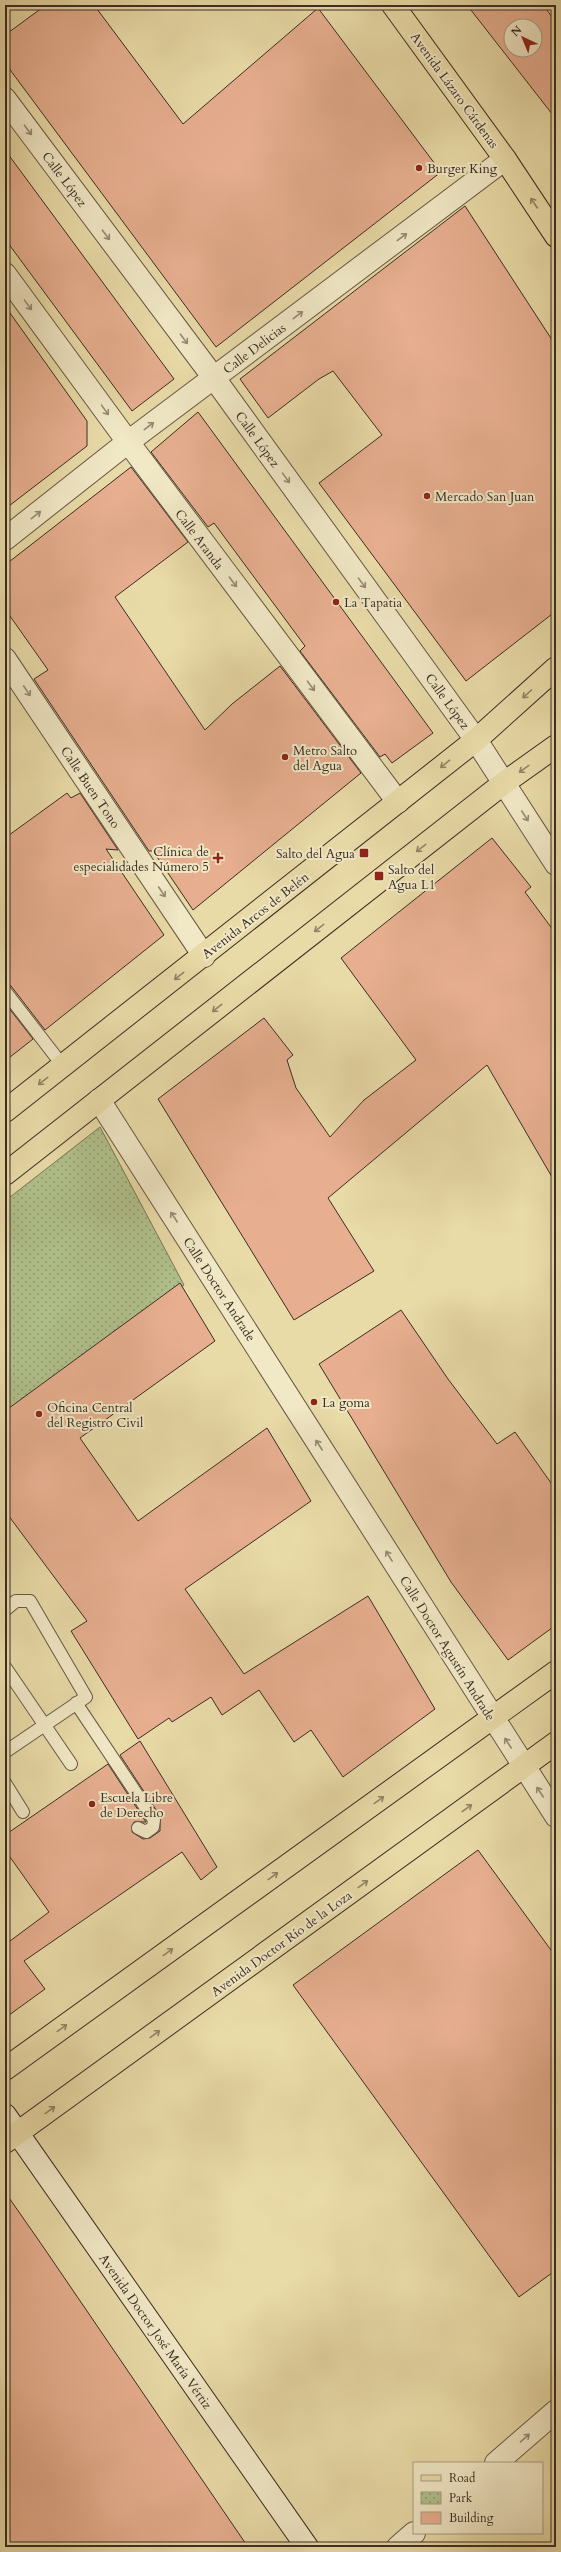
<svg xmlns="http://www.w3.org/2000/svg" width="561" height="2552" font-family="Cardo,serif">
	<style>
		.park { fill: url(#park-dots); stroke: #767758 }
		.building { fill: #e7af90; stroke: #3b2d23; fill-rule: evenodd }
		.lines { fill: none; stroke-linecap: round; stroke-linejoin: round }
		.service-casing { stroke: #665844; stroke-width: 14 }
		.minor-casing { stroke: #665844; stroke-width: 24 }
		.secondary-casing { stroke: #3b2d23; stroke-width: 24 }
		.primary-casing { stroke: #3b2d23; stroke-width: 24 }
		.service { stroke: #f1e8c6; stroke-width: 12 }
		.minor { stroke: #f1e8c6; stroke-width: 22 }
		.secondary { stroke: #f1e8c6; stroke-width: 22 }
		.primary { stroke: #e9dba8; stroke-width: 22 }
		.oneway { stroke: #968a74 }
		.oneway2 { stroke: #928466 }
		.poi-dot { fill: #8f2418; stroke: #f1e8c6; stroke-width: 1.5 }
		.labels { text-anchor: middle; stroke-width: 4; stroke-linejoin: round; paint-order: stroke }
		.street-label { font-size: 13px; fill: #3b2d23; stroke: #f1e8c6 }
		.poi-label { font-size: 13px; fill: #3b2d23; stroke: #f1e8c6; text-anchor: start }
	</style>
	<defs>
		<pattern id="park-dots" width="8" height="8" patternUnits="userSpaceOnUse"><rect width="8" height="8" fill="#b0c18c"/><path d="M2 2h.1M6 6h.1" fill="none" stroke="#909d72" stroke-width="1.8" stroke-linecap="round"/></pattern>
	</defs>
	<rect width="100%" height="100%" fill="#e9dba8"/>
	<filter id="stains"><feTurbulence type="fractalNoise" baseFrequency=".005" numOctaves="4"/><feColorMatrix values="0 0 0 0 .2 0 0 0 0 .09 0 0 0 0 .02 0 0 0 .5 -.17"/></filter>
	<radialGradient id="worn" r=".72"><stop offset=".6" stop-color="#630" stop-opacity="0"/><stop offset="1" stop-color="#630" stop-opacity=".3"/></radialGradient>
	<path class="park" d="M100,1127L184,1285L5,1413V1201Z"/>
	<path class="building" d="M46,5H94L183,124L318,8L441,172L216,347L5,63V35Z
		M467,5H543L556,22V119ZM511,26H535V50H511Z
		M5,150L174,379L132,411L5,239Z
		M465,206L556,346V611L466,681L319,483L382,435L333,371L319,379L268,418L240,379Z
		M5,306L87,421V446L5,509Z
		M198,412L433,733L392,763L385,754L380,757L300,651L305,646L214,523L208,527L151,452Z
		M131,467L188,542L115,597L205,730L232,704L280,666L361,773L193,910L153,851H149L34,679L48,670L5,609V565Z
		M67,793L71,798L80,793L118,850L106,849L164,935L45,1030L11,986L5,984V838Z
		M492,838L531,887L525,892L556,934V1184L487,1065L328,1198L374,1271L294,1320L158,1099L264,1018L293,1055L287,1060L296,1088L330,1137L364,1100L416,1060L341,958Z
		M5,1003L33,1039L5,1061Z
		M180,1283L215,1341L80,1438L138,1521L267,1428L311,1501L185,1589L244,1674L368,1596L435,1709L343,1777L311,1730L294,1742L259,1690L222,1715L211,1697L172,1722L169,1718L138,1739L71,1631L87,1621L5,1511V1411Z
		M401,1310L448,1379L497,1444L515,1432L556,1490V1625L508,1660L451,1582L319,1364Z
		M140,1741L217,1867L201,1880L182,1852L24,1961L45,1989L5,2018V1934L10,1941L49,1912L5,1850V1835L108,1764L146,1822H134L132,1832L143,1839L150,1838L160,1831V1816L120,1755Z
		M478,1850L556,1957V2270L519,2297L293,1985Z
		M5,2192L44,2248L248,2547H5Z"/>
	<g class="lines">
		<defs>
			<path id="service" d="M5,991L63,1066
				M5,1610L16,1601H30L86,1697L5,1752
				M5,1667L71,1764
				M76,1703L154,1820L153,1827L146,1832L138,1828
				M5,1783L23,1812"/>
			<path id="minor" d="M5,99L214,378L476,740L556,864
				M5,274L128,442L398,802
				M5,539L128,442L505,159
				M5,659L204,956
				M99,1100L556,1816
				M496,2463L556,2411
				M398,2547L414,2533"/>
			<path id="secondary" d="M5,2115L307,2547"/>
			<path id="primary" d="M393,5L505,159L556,236
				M5,1111L476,740L556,668
				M5,1174L504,783L556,746
				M5,2069L556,1672
				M5,2142L556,1743"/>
		</defs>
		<use href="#service" class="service-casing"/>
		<use href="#minor" class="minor-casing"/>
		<use href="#secondary" class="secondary-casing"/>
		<use href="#primary" class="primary-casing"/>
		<use href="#service" class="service"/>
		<use href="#minor" class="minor"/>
		<use href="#secondary" class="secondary"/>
		<use href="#primary" class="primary"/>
	</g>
	<defs><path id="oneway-shaft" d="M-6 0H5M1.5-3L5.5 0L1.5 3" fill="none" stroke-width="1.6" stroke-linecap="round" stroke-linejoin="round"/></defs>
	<g class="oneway">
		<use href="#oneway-shaft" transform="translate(28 130) rotate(53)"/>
		<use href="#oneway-shaft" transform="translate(106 235) rotate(53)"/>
		<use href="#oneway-shaft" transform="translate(402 237) rotate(-37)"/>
		<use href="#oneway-shaft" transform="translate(28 305) rotate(54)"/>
		<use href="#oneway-shaft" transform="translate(298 315) rotate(-37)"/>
		<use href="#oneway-shaft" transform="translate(184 339) rotate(53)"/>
		<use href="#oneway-shaft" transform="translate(105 410) rotate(54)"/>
		<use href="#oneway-shaft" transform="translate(149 426) rotate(-37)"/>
		<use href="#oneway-shaft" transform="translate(286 478) rotate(54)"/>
		<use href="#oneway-shaft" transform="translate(36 515) rotate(-38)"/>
		<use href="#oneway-shaft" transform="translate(233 582) rotate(53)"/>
		<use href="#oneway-shaft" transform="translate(362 583) rotate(54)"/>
		<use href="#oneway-shaft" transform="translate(311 686) rotate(53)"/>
		<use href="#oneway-shaft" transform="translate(27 691) rotate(56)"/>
		<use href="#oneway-shaft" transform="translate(525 816) rotate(57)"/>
		<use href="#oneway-shaft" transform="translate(162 892) rotate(56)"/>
		<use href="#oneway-shaft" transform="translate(174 1217) rotate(-123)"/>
		<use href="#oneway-shaft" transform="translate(319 1445) rotate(-123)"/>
		<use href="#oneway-shaft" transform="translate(389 1556) rotate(-122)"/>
		<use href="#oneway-shaft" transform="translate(508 1743) rotate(-123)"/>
		<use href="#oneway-shaft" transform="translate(540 1792) rotate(-123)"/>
		<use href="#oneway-shaft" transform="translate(525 2438) rotate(-41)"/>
	</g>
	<g class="oneway2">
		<use href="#oneway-shaft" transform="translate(534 203) rotate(-124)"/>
		<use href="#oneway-shaft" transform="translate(527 694) rotate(138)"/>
		<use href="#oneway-shaft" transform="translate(445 764) rotate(141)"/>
		<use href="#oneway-shaft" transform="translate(524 769) rotate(144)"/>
		<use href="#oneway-shaft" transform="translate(421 848) rotate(142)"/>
		<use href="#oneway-shaft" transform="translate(319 928) rotate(142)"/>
		<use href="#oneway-shaft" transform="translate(179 976) rotate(142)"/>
		<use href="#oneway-shaft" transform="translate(217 1008) rotate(142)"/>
		<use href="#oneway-shaft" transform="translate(43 1081) rotate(142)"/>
		<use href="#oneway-shaft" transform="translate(379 1800) rotate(-36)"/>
		<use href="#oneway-shaft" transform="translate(467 1808) rotate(-36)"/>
		<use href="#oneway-shaft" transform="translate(273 1876) rotate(-36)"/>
		<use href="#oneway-shaft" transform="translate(363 1884) rotate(-36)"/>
		<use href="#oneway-shaft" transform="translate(168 1952) rotate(-36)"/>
		<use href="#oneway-shaft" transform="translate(62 2028) rotate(-36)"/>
		<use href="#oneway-shaft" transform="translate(155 2034) rotate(-36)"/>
		<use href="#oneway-shaft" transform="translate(50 2110) rotate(-36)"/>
	</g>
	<g class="poi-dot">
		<circle cx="419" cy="168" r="4"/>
		<circle cx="427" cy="496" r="4"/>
		<circle cx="336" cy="602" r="4"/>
		<circle cx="285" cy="757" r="4"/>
		<rect x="359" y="848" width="10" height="10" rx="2"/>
		<path d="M216 852h4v4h4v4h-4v4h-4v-4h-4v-4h4z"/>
		<rect x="374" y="871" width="10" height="10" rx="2"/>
		<circle cx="314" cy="1402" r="4"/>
		<circle cx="39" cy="1414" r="4"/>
		<circle cx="92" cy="1804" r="4"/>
	</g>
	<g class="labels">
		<g class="street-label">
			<text transform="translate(455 90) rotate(54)" y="5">Avenida Lázaro Cárdenas</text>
			<text transform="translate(65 179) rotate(53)" y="5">Calle López</text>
			<text transform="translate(254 348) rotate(-37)" y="5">Calle Delicias</text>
			<text transform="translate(258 439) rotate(54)" y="5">Calle López</text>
			<text transform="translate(200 539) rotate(53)" y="5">Calle Aranda</text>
			<text transform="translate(448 701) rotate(54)" y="5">Calle López</text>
			<text transform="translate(91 787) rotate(56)" y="5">Calle Buen Tono</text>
			<text transform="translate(255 915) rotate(-38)" y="5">Avenida Arcos de Belén</text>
			<text transform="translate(220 1289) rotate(57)" y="5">Calle Doctor Andrade</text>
			<text transform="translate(448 1648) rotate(58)" y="5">Calle Doctor Agustín Andrade</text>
			<text transform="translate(281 1943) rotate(-36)" y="5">Avenida Doctor Río de la Loza</text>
			<text transform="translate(156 2331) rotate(55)" y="5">Avenida Doctor José María Vértiz</text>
		</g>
		<g class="poi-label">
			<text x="427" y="173">Burger King</text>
			<text x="435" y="501">Mercado San Juan</text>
			<text x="344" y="607">La Tapatia</text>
			<text x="293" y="755">Metro Salto<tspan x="293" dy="15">del Agua</tspan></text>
			<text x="209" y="856" text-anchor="end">Clínica de<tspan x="209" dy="15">especialidades Número 5</tspan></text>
			<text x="355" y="858" text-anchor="end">Salto del Agua</text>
			<text x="388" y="874">Salto del<tspan x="388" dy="15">Agua L1</tspan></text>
			<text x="322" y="1407">La goma</text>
			<text x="47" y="1412">Oficina Central<tspan x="47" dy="15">del Registro Civil</tspan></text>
			<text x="100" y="1802">Escuela Libre<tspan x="100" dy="15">de Derecho</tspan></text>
		</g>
	</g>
	<rect width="561" height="2552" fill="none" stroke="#e9dba8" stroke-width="20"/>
	<rect x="6" y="6" width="549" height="2540" fill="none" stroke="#3b2d23" stroke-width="2"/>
	<rect x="10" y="10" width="541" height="2532" fill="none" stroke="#3b2d23"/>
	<rect x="413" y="2462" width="130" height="72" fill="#f1e8c6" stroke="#a89d85"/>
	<rect x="421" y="2475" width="20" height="6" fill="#e9dba8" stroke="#a89d85"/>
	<text x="449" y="2482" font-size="12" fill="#3b2d23">Road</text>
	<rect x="421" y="2492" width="20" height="12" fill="url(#park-dots)" stroke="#a89d85"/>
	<text x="449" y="2502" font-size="12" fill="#3b2d23">Park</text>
	<rect x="421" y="2512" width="20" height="12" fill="#e7af90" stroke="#a89d85"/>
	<text x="449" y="2522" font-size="12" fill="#3b2d23">Building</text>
	<g transform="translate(523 38) rotate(316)"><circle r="19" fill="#f1e8c6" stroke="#a89d85"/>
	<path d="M0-3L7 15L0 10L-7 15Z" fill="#8f2418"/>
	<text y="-6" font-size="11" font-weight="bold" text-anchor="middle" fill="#3b2d23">N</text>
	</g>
	<rect width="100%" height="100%" filter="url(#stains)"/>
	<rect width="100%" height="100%" fill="url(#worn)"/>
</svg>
